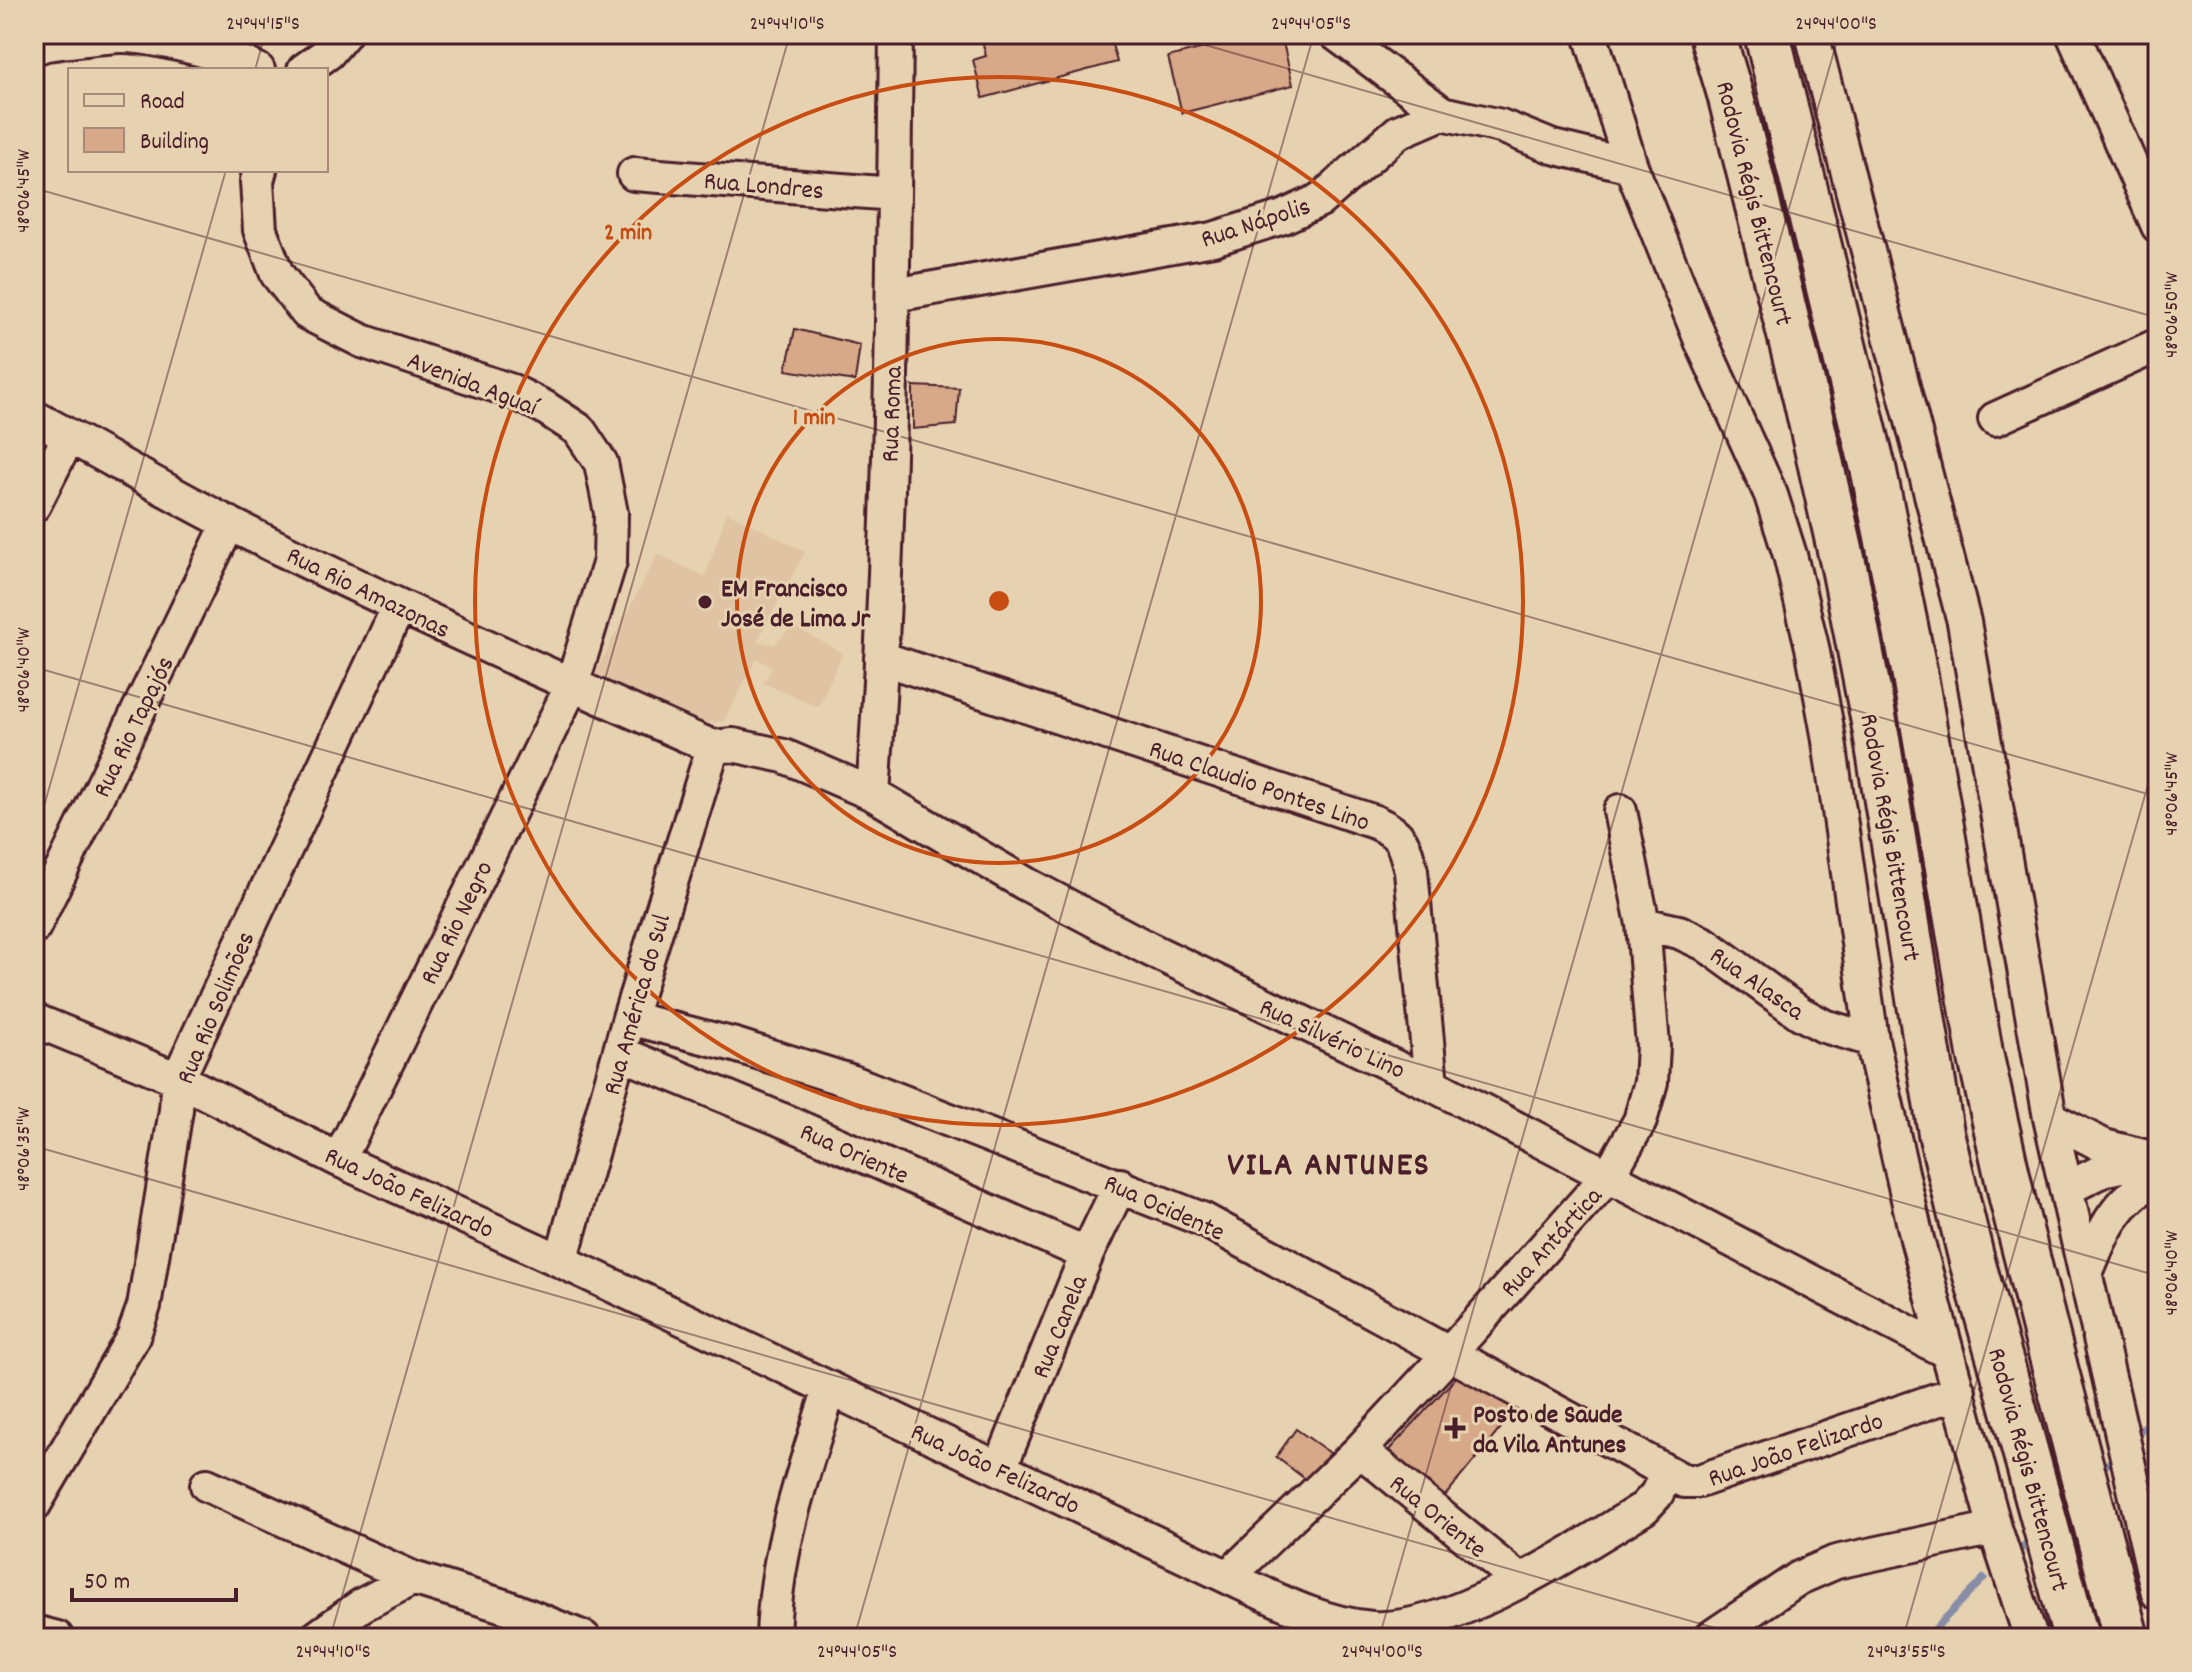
<svg xmlns="http://www.w3.org/2000/svg" width="2192" height="1672" font-family="Dekko,sans-serif">
	<style>
		.built { fill: #dfc3a2 }
		.lines { fill: none; stroke-linecap: round; stroke-linejoin: round }
		.stream { stroke: #878ca7; stroke-width: 7 }
		.building { fill: #d7a989; stroke: #4a1f2b; stroke-width: 2 }
		.minor-casing { stroke: #4a1f2b; stroke-width: 38 }
		.highway-casing { stroke: #4a1f2b; stroke-width: 50 }
		.minor { stroke: #e6d2b0; stroke-width: 32 }
		.highway { stroke: #e6d2b0; stroke-width: 44 }
		.highway-bridge-casing { stroke: #4a1f2b; stroke-width: 50; stroke-linecap: butt }
		.highway-bridge { stroke: #e6d2b0; stroke-width: 44 }
		.ticks { fill: none; stroke: #4a1f2b; stroke-width: 2; stroke-opacity: 0.45 }
		.ring { fill: none; stroke: #c84d12; stroke-width: 4 }
		.poi-dot { fill: #4a1f2b; stroke: #e6d2b0; stroke-width: 3 }
		.labels { text-anchor: middle; stroke-width: 6; stroke-linejoin: round; paint-order: stroke }
		.street-label { font-size: 26px; fill: #4a1f2b; stroke: #e6d2b0 }
		.poi-label { font-size: 26px; font-weight: bold; fill: #4a1f2b; stroke: #e6d2b0; text-anchor: start }
		.district-label { font-size: 34px; font-weight: bold; letter-spacing: 2px; fill: #4a1f2b; stroke: #e6d2b0 }
		.centre { fill: #c84d12; stroke: #e6d2b0; stroke-width: 4 }
		.ring-label { font-size: 24px; text-anchor: middle; font-weight: bold; fill: #c84d12; stroke: #e6d2b0; stroke-width: 6; stroke-linejoin: round; paint-order: stroke }
		.neatline { fill: none; stroke: #4a1f2b; stroke-width: 3 }
		.ticks-label { font-size: 20px; text-anchor: middle; fill: #4a1f2b }
	</style>
	<rect width="100%" height="100%" fill="#e6d2b0"/>
	<filter id="ink" filterUnits="userSpaceOnUse"><feTurbulence type="fractalNoise" baseFrequency=".0125" numOctaves="2"/><feDisplacementMap in="SourceGraphic" scale="16" xChannelSelector="R" yChannelSelector="G"/><feConvolveMatrix kernelMatrix="1 2 1 2 8 2 1 2 1" color-interpolation-filters="sRGB"/></filter>
	<g filter="url(#ink)">
		<path class="built" d="M727,512L805,552L757,641L774,645L793,626L843,653L818,707L763,683L772,668L757,658L724,721L694,725L594,675L658,554L705,577Z"/>
		<g class="lines">
			<path class="stream" d="M2132,1439L2158,1414
				M2098,1473L2118,1454
				M2020,1550L2032,1538
				M1926,1638L1984,1578"/>
		</g>
		<path class="building" d="M980,34H1109L1117,62L983,98L973,60L986,56Z
			M1259,34H1281L1293,85L1182,113L1168,57Z
			M795,329L860,345L855,381L786,370Z
			M913,386L959,388L956,425L913,429Z
			M1460,1373L1519,1406L1445,1496L1388,1451Z
			M1296,1429L1333,1455L1312,1484L1276,1457Z"/>
		<g class="lines">
			<defs>
				<path id="minor" d="M1336,34L1442,113
					M1590,34L1631,166L1702,343L1771,495L1790,555L1812,647L1828,734L1872,1040L1917,1239L1947,1352L1995,1528L2031,1638
					M1812,34L1964,622L2050,1118L2158,1593
					M2073,34L2158,226
					M34,48L46,44C70,41 96,37 120,36C151,35 231,55 258,70
					M304,70L328,53L344,34
					M260,170L257,181L260,230L277,274L307,313L362,341L512,391L544,407L579,430L601,463L611,513L610,561L572,685L339,1160
					M634,174L894,194
					M894,295L1213,239L1283,217L1320,200L1398,132L1442,113L1501,126L1553,147L1631,166
					M34,417C100,452 165,491 232,525C390,604 551,676 713,747L733,745L784,756L873,794L1026,884L1149,949L1431,1084L1947,1352
					M1995,419L2158,345
					M34,505L69,436
					M881,658L1375,822C1402,834 1404,843 1411,871L1431,1084
					M873,794C891,541 893,287 896,34
					M1643,924L1679,932L1705,944L1800,1013L1824,1026L1872,1040
					M34,927L229,523
					M629,1018L735,1045L850,1081L1204,1220L1684,1481H1699L1959,1392
					M34,1020L178,1079L339,1160L561,1261L1228,1577C1273,1598 1322,1624 1372,1628C1450,1633 1577,1549 1644,1508L1656,1495L1667,1474
					M620,1053L780,1119L1087,1254
					M2050,1118L2104,1146L2155,1159
					M2066,1189L2106,1169L2149,1160
					M561,1261L629,1018L713,747
					M2086,1273C2105,1227 2114,1203 2158,1177
					M1360,1450L1519,1580
					M1000,1468L1087,1254L1120,1185
					M207,1485L413,1578L507,1607L584,1638
					M34,1505L133,1337L144,1306L176,1110L178,1079L399,606
					M1228,1577L1360,1450L1450,1353L1609,1175L1640,1121L1651,1082L1653,1046L1643,924L1620,811
					M34,1632L57,1638
					M316,1638L362,1605L413,1578
					M773,1638C775,1551 804,1470 830,1388
					M1710,1638L1799,1578L1836,1562L1995,1528"/>
				<path id="highway" d="M1712,34L1730,94L1806,399L1845,572L1875,727L1941,1133L1972,1261L2005,1377
					M1767,34L1874,472L1914,670L1980,1053L2012,1198L2054,1364"/>
			</defs>
			<use href="#minor" class="minor-casing"/>
			<use href="#highway" class="highway-casing"/>
			<use href="#minor" class="minor"/>
			<use href="#highway" class="highway"/>
			<defs>
				<path id="highway-bridge" d="M2054,1364L2126,1638
					M2005,1377L2076,1638"/>
			</defs>
			<use href="#highway-bridge" class="highway-bridge-casing"/>
			<use href="#highway-bridge" class="highway-bridge"/>
		</g>
	</g>
	<path class="ticks" d="M1167,34L2158,318M255,70L265,34M34,188L2158,797M34,667L2158,1276M34,841L226,170M34,1146L1750,1638M34,1625L80,1638M330,1638L790,34M854,1638L1314,34M1379,1638L1839,34M1903,1638L2158,750"/>
	<g class="ring">
		<circle cx="999" cy="601" r="262"/>
		<circle cx="999" cy="601" r="524"/>
	</g>
	<g class="poi-dot">
		<circle cx="705" cy="602" r="8"/>
		<path d="M1451 1416h8v8h8v8h-8v8h-8v-8h-8v-8h8z"/>
	</g>
	<g class="labels">
		<g class="street-label">
			<text transform="translate(764 184) rotate(5)" y="9">Rua Londres</text>
			<text transform="translate(1756 203) rotate(76)" y="9">Rodovia Régis Bittencourt</text>
			<text transform="translate(1255 221) rotate(-18)" y="9">Rua Nápolis</text>
			<text transform="translate(473 382) rotate(21)" y="9">Avenida Aguaí</text>
			<text transform="translate(890 414) rotate(-88)" y="9">Rua Roma</text>
			<text transform="translate(369 591) rotate(26)" y="9">Rua Rio Amazonas</text>
			<text transform="translate(132 726) rotate(-64)" y="9">Rua Rio Tapajós</text>
			<text transform="translate(1260 784) rotate(19)" y="9">Rua Claudio Pontes Lino</text>
			<text transform="translate(1892 837) rotate(80)" y="9">Rodovia Régis Bittencourt</text>
			<text transform="translate(455 922) rotate(-64)" y="9">Rua Rio Negro</text>
			<text transform="translate(1758 982) rotate(35)" y="9">Rua Alasca</text>
			<text transform="translate(635 1004) rotate(-74)" y="9">Rua América do Sul</text>
			<text transform="translate(214 1007) rotate(-67)" y="9">Rua Rio Solimões</text>
			<text transform="translate(1333 1037) rotate(25)" y="9">Rua Silvério Lino</text>
			<text transform="translate(855 1152) rotate(24)" y="9">Rua Oriente</text>
			<text transform="translate(410 1191) rotate(25)" y="9">Rua João Felizardo</text>
			<text transform="translate(1165 1206) rotate(24)" y="9">Rua Ocidente</text>
			<text transform="translate(1550 1241) rotate(-48)" y="9">Rua Antártica</text>
			<text transform="translate(1058 1326) rotate(-68)" y="9">Rua Canela</text>
			<text transform="translate(1795 1448) rotate(-19)" y="9">Rua João Felizardo</text>
			<text transform="translate(996 1467) rotate(25)" y="9">Rua João Felizardo</text>
			<text transform="translate(2030 1469) rotate(75)" y="9">Rodovia Régis Bittencourt</text>
			<text transform="translate(1439 1515) rotate(39)" y="9">Rua Oriente</text>
		</g>
		<g class="poi-label">
			<text x="721" y="596">EM Francisco<tspan x="721" dy="30">José de Lima Jr</tspan></text>
			<text x="1473" y="1422">Posto de Saude<tspan x="1473" dy="30">da Vila Antunes</tspan></text>
		</g>
		<g class="district-label">
			<text x="1329" y="1174">VILA ANTUNES</text>
		</g>
	</g>
	<circle cx="999" cy="601" r="12" class="centre"/>
	<g class="ring-label">
		<text x="628" y="239">2 min</text>
		<text x="814" y="424">1 min</text>
	</g>
	<rect width="2192" height="1672" fill="none" stroke="#e6d2b0" stroke-width="88"/>
	<rect x="68" y="68" width="260" height="104" fill="#e6d2b0" stroke="#a88a7b" stroke-width="2"/>
	<rect x="84" y="94" width="40" height="12" fill="#e6d2b0" stroke="#a88a7b" stroke-width="2"/>
	<text x="140" y="108" font-size="24" fill="#4a1f2b">Road</text>
	<rect x="84" y="128" width="40" height="24" fill="#d7a989" stroke="#a88a7b" stroke-width="2"/>
	<text x="140" y="148" font-size="24" fill="#4a1f2b">Building</text>
	<path d="M72 1588v12h164v-12" fill="none" stroke="#4a1f2b" stroke-width="4"/>
	<text x="84" y="1588" font-size="24" fill="#4a1f2b" stroke="#e6d2b0" stroke-width="6" paint-order="stroke">50 m</text>
	<rect x="44" y="44" width="2104" height="1584" class="neatline"/>
	<g class="ticks-label">
		<text x="263" y="29">24°44'15"S</text>
		<text x="787" y="29">24°44'10"S</text>
		<text x="1311" y="29">24°44'05"S</text>
		<text x="1836" y="29">24°44'00"S</text>
		<text transform="translate(22 191) rotate(-90)" y="7">48°06'45"W</text>
		<text transform="translate(2170 315) rotate(-90)" y="7">48°06'50"W</text>
		<text transform="translate(22 670) rotate(-90)" y="7">48°06'40"W</text>
		<text transform="translate(2170 794) rotate(-90)" y="7">48°06'45"W</text>
		<text transform="translate(22 1149) rotate(-90)" y="7">48°06'35"W</text>
		<text transform="translate(2170 1273) rotate(-90)" y="7">48°06'40"W</text>
		<text x="333" y="1657">24°44'10"S</text>
		<text x="857" y="1657">24°44'05"S</text>
		<text x="1382" y="1657">24°44'00"S</text>
		<text x="1906" y="1657">24°43'55"S</text>
	</g>
</svg>
